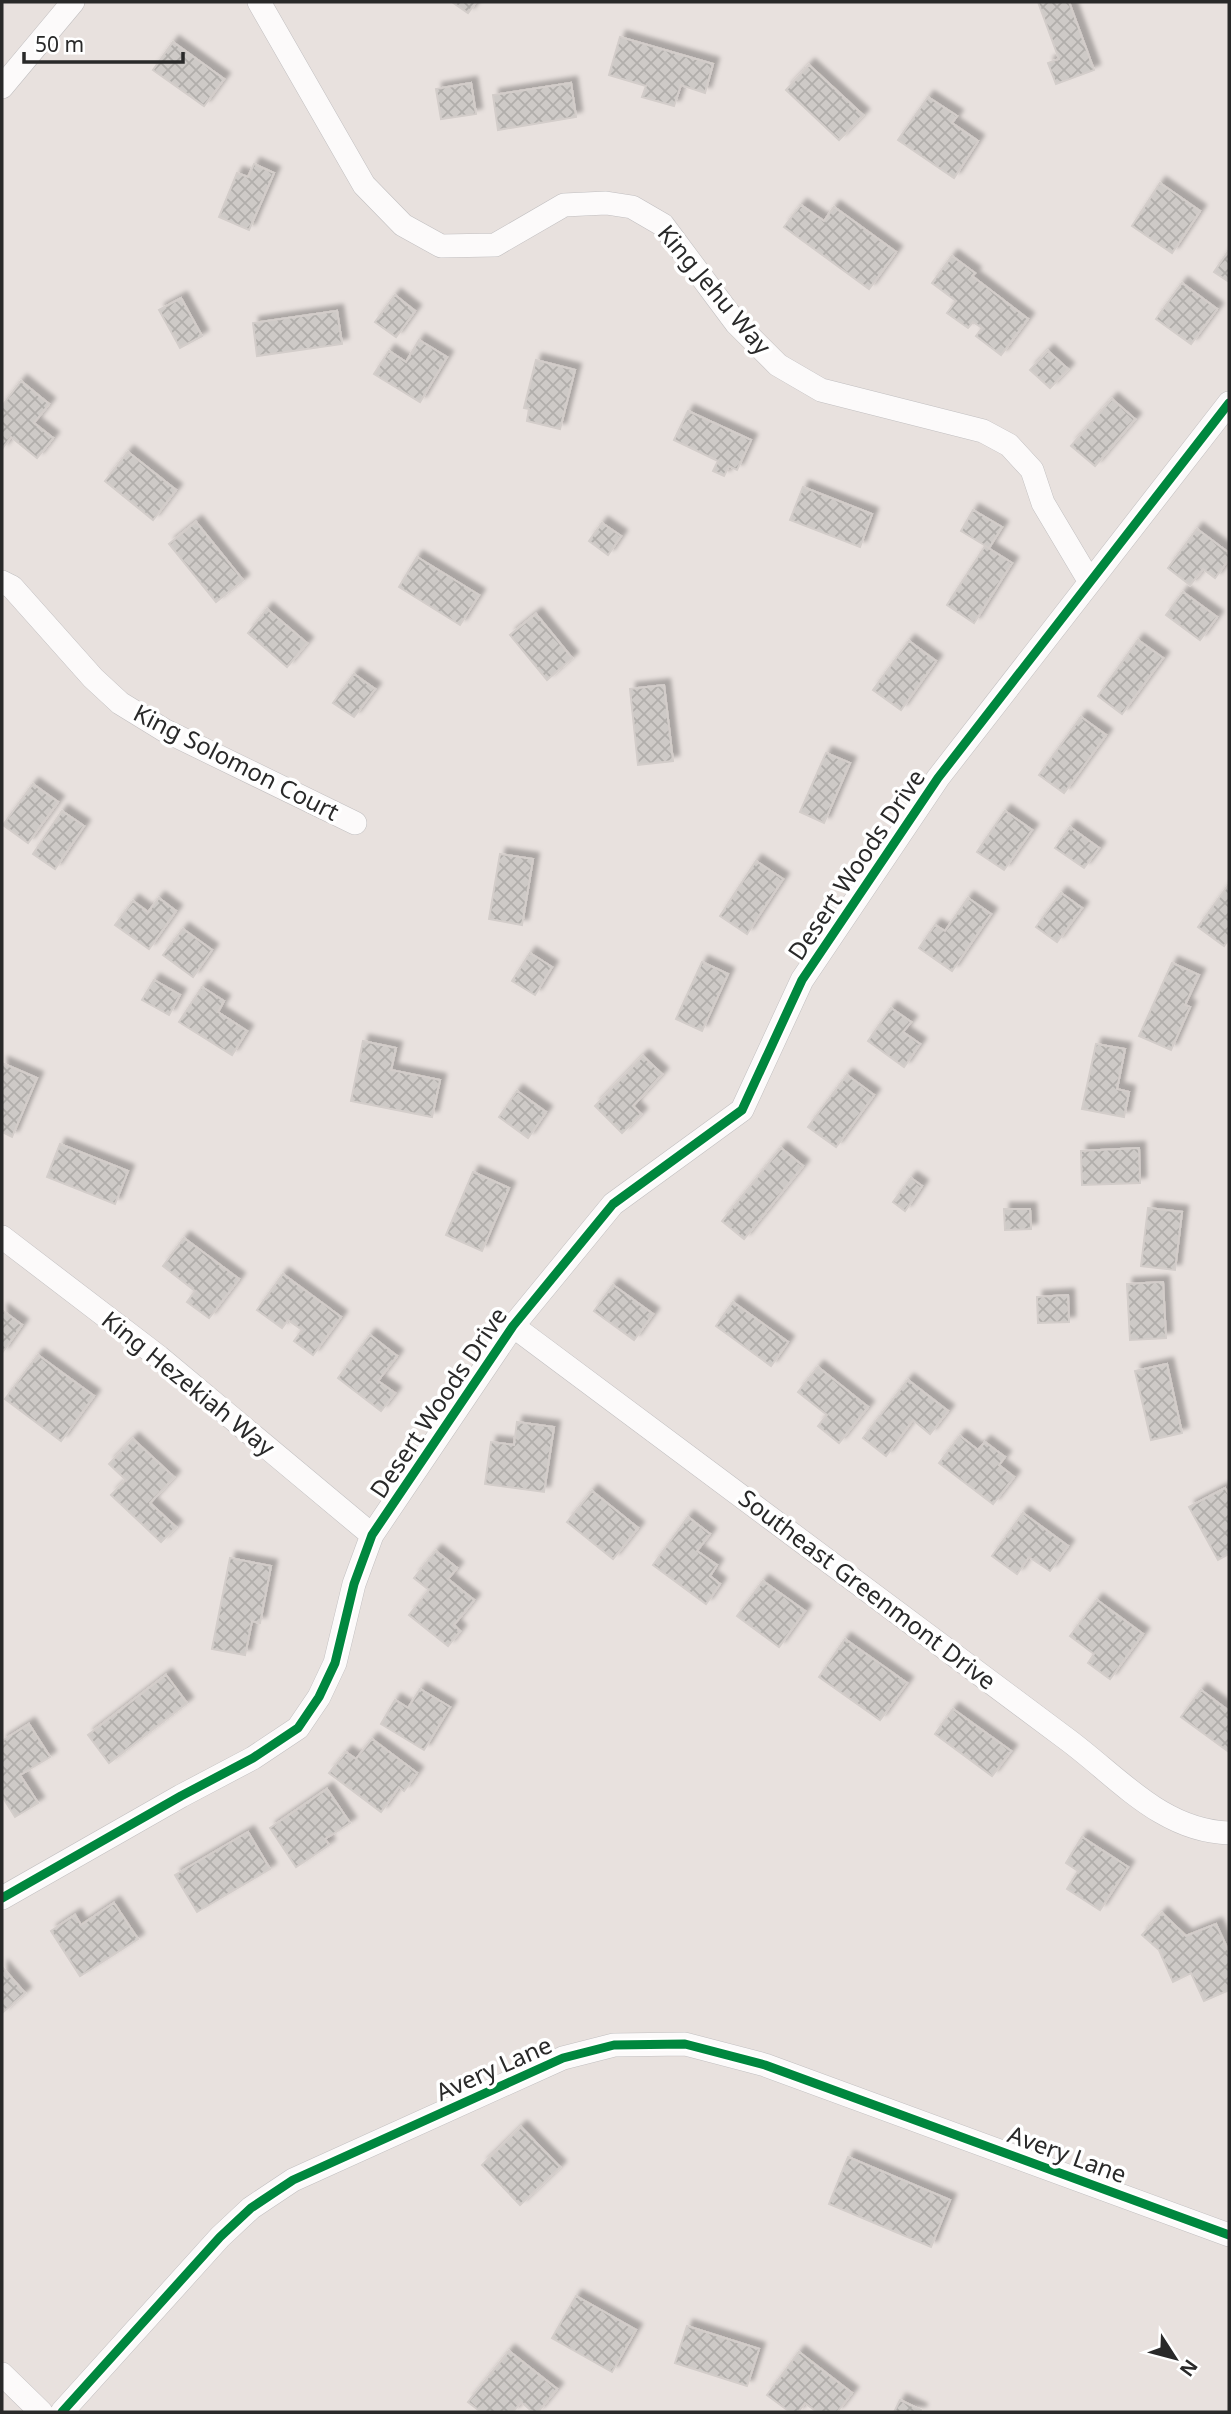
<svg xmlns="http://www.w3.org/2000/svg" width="1231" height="2414" font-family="'Noto Sans',sans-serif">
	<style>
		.building { fill: url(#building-cross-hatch); stroke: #d3cdca; stroke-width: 2; filter: url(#shadow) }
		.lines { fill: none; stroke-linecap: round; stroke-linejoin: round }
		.minor-casing { stroke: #c1bfc0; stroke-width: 24 }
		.minor { stroke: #fcfafa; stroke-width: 23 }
		.cycleway-casing { stroke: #fff; stroke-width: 13 }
		.cycleway { stroke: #00873e; stroke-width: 9 }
		.labels { text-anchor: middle; stroke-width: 7; stroke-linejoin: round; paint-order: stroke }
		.street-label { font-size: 24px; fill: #292929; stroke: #fff }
	</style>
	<defs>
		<pattern id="building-cross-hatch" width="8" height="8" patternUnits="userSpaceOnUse" patternTransform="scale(1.75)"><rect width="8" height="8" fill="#cecac7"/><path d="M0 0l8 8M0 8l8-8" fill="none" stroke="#b1aeab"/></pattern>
		<filter id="shadow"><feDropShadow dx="6" dy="-6" stdDeviation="2" flood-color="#0004"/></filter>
	</defs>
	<rect width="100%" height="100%" fill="#e8e1de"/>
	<path class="building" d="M452,2H476L468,13Z
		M1038,2H1069L1094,70L1056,84L1048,63L1059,59Z
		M620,37L713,64L705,93L681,85L674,106L642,97L646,86L609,75Z
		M173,42L224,79L204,106L153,70Z
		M809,65L863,115L839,140L786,90Z
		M471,83L476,114L441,119L436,89Z
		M571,83L576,117L498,130L493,95Z
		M928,97L957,116L952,123L978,141L954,178L898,140Z
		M254,164L274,173L249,230L219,217L237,173L248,177Z
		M1160,183L1200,211L1172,253L1132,226Z
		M801,205L824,221L834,207L896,252L869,289L784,227Z
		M1229,250V282L1214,272Z
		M952,256L975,273L972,276L1028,319L1001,355L976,336L982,328L973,322L968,328L947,313L956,301L932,283Z
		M1182,283L1217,309L1191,344L1156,319Z
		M395,295L415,311L396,337L375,322Z
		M181,298L202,336L180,348L159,310Z
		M337,311L342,344L257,356L253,323Z
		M419,340L447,357L420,402L374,374L389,351L406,362Z
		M1048,351L1068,369L1050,388L1030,370Z
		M536,360L575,370L560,429L527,421L529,409L524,408Z
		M21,381L49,404L34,423L53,438L37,458L11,437L2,449V406Z
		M1112,399L1135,419L1095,466L1071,446Z
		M688,411L751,440L737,470L729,466L724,476L713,471L718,461L674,440Z
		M128,452L176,490L153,520L105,481Z
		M803,487L872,514L860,547L790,520Z
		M973,510L1002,527L989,548L961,531Z
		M196,522L243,580L216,602L169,544Z
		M602,523L621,536L608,555L589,541Z
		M1197,529L1229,553V559L1215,578L1203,569L1190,585L1168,568Z
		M985,546L1012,563L974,623L947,605Z
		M417,557L479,595L460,625L399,587Z
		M1183,592L1217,617L1200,640L1166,615Z
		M267,609L307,643L287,667L248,633Z
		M536,614L572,658L547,680L510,635Z
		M1138,640L1163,658L1122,714L1098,696Z
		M909,641L936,661L901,710L873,690Z
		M354,674L375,689L354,717L333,703Z
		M664,685L673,761L638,765L630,689Z
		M1081,717L1106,735L1064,793L1039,775Z
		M826,753L850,763L824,823L800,812Z
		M33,784L58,802L28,843L3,825Z
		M62,811L84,826L55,869L33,854Z
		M1005,811L1032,830L1004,870L977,852Z
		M1070,827L1099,848L1084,868L1055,848Z
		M500,854L533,859L522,925L489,919Z
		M756,861L783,879L747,934L720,916Z
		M1229,884V939L1224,946L1198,927Z
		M1061,893L1082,908L1057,942L1036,927Z
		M159,898L176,911L149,949L115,925L133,901L148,912Z
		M968,898L991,914L952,971L919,948L935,925L945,931Z
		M183,929L212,950L193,977L163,955Z
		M530,953L552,967L535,995L512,981Z
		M702,962L728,974L702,1031L676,1019Z
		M1172,963L1199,975L1185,1005L1190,1007L1171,1050L1139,1036Z
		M154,980L180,995L169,1015L142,1000Z
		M202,987L224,1001L218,1012L247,1031L232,1055L179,1022Z
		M891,1008L911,1022L903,1032L920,1044L904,1067L868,1041Z
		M363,1041L396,1048L391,1070L440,1080L432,1117L351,1101Z
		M1096,1044L1125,1049L1117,1089L1129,1092L1124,1117L1082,1109Z
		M643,1056L662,1074L633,1106L641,1114L622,1133L595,1106Z
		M2,1063L37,1078L12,1137L2,1132Z
		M847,1075L874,1095L836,1147L808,1127Z
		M517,1091L546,1112L528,1138L499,1117Z
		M60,1144L128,1171L115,1204L47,1177Z
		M781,1148L803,1166L744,1239L722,1221Z
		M1139,1148L1140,1183L1082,1185L1081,1151Z
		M473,1172L509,1188L482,1251L446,1235Z
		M911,1178L922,1186L905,1211L893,1202Z
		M1148,1208L1182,1212L1175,1270L1141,1266Z
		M1004,1209H1030L1031,1229L1005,1230Z
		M184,1238L239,1279L209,1318L187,1302L195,1291L163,1266Z
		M283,1274L341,1317L313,1355L294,1341L302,1330L288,1320L282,1328L257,1310Z
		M1163,1282L1166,1338L1130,1340L1127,1284Z
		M613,1285L653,1314L634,1340L594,1311Z
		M1068,1295L1069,1322L1038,1323L1037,1297Z
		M733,1302L788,1342L771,1366L716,1326Z
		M2,1310L22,1325L2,1353Z
		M370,1335L397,1356L378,1381L395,1393L381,1411L338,1378Z
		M38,1355L94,1396L61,1441L5,1399Z
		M1167,1364L1182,1433L1151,1440L1135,1371Z
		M818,1367L868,1407L839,1443L818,1426L827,1415L798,1392Z
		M908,1380L948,1411L930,1434L913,1420L886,1456L863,1438Z
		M517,1422L554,1427L544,1492L485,1484L491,1442L514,1445Z
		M960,1436L978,1450L985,1442L1005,1457L999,1465L1014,1477L993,1504L939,1463Z
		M133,1439L174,1477L150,1503L176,1527L161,1542L111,1495L126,1480L109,1464Z
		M1225,1488L1229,1495V1554L1218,1560L1189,1507Z
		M592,1491L638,1528L613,1559L567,1522Z
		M1023,1513L1068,1546L1050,1571L1029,1557L1017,1574L992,1556Z
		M688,1517L710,1534L697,1551L717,1565L710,1576L720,1584L706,1604L653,1565Z
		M436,1551L457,1568L448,1579L474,1600L454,1625L460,1631L448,1646L409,1615L429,1590L414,1578Z
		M230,1558L271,1566L260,1623L252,1621L245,1655L212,1649Z
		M763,1581L805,1611L779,1647L737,1616Z
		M1097,1600L1143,1634L1110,1679L1088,1663L1094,1654L1070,1636Z
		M845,1639L907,1683L880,1720L819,1677Z
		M166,1675L187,1703L109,1763L88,1735Z
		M420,1689L450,1707L424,1750L381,1724L395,1700L408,1708Z
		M1201,1690L1229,1711V1752L1181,1717Z
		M953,1709L1011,1751L992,1776L935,1734Z
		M29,1724L50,1757L20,1775L38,1803L15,1817L2,1796V1741Z
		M372,1739L417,1773L404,1791L399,1787L381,1812L329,1773L346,1752L356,1759Z
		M327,1789L350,1823L325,1839L329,1845L296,1867L270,1828Z
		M248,1832L270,1869L197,1912L175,1875Z
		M1082,1837L1128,1867L1100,1910L1067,1889L1078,1871L1066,1863Z
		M114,1903L138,1939L80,1976L51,1931L75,1915L81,1925Z
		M1162,1913L1186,1936L1216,1924L1229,1952V1990L1204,2001L1191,1973L1173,1982L1159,1950L1142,1935Z
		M2,1967L25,1993L2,2013Z
		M521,2127L560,2167L520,2205L482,2165Z
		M848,2157L950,2200L931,2247L829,2204Z
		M576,2296L636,2330L612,2372L552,2338Z
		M687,2326L759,2349L747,2386L675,2363Z
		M509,2351L557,2389L538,2412H533L521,2402L513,2412H481L468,2402Z
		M799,2352L852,2393L837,2412H817L805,2403L798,2412H790L767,2395Z
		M900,2400L921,2410L920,2412H894Z"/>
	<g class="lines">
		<defs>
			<path id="minor" d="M259,2L364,185L403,225L441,246L495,245L564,205L606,203L632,207L663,225L736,323L778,365L821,390L983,431L1009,445L1032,470L1043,503L1090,582
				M2,87L73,2
				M2,582L12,587L93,678L120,703L164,730L355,823
				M2,1237L159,1357L372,1535
				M513,1326L1068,1740C1119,1778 1162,1831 1229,1833
				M2,1898L181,1796L253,1758L298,1728L319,1697L335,1663L354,1584L372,1535L513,1326L613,1204L742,1110L802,980L938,778L1229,403
				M2,2374L41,2412
				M62,2412L220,2237L251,2208L293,2180L563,2058L614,2045L685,2044L765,2065L1229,2235"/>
		</defs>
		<use href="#minor" class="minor-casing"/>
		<use href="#minor" class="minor"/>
		<defs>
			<path id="cycleway" d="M2,1898L181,1796L253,1758L298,1728L319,1697L335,1663L354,1584L372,1535L513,1326L613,1204L742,1110L802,980L938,778L1229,403
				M62,2412L220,2237L251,2208L293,2180L563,2058L614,2045L685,2044L765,2065L1229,2235"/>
		</defs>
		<use href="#cycleway" class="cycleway-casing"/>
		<use href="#cycleway" class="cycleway"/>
	</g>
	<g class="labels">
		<g class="street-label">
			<text transform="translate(714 290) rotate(50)" y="8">King Jehu Way</text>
			<text transform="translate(236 763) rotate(27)" y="8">King Solomon Court</text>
			<text transform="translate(857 865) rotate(-56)" y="8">Desert Woods Drive</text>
			<text transform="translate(188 1384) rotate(39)" y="8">King Hezekiah Way</text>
			<text transform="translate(439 1403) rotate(-56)" y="8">Desert Woods Drive</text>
			<text transform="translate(867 1590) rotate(37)" y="8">Southeast Greenmont Drive</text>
			<text transform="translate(494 2069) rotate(-24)" y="8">Avery Lane</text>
			<text transform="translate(1067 2155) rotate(20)" y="8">Avery Lane</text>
		</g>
	</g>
	<rect width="1231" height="2414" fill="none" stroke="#292929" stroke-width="7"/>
	<g transform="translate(1175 2358) rotate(126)" stroke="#ffffff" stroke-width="5" paint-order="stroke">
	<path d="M0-5L12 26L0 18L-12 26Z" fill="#292929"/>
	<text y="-10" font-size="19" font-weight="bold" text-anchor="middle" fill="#292929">N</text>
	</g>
	<path d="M24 52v10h159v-10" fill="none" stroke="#292929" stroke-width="3.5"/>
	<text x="35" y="52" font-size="21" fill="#292929" stroke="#ffffff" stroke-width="5" paint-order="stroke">50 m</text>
</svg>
